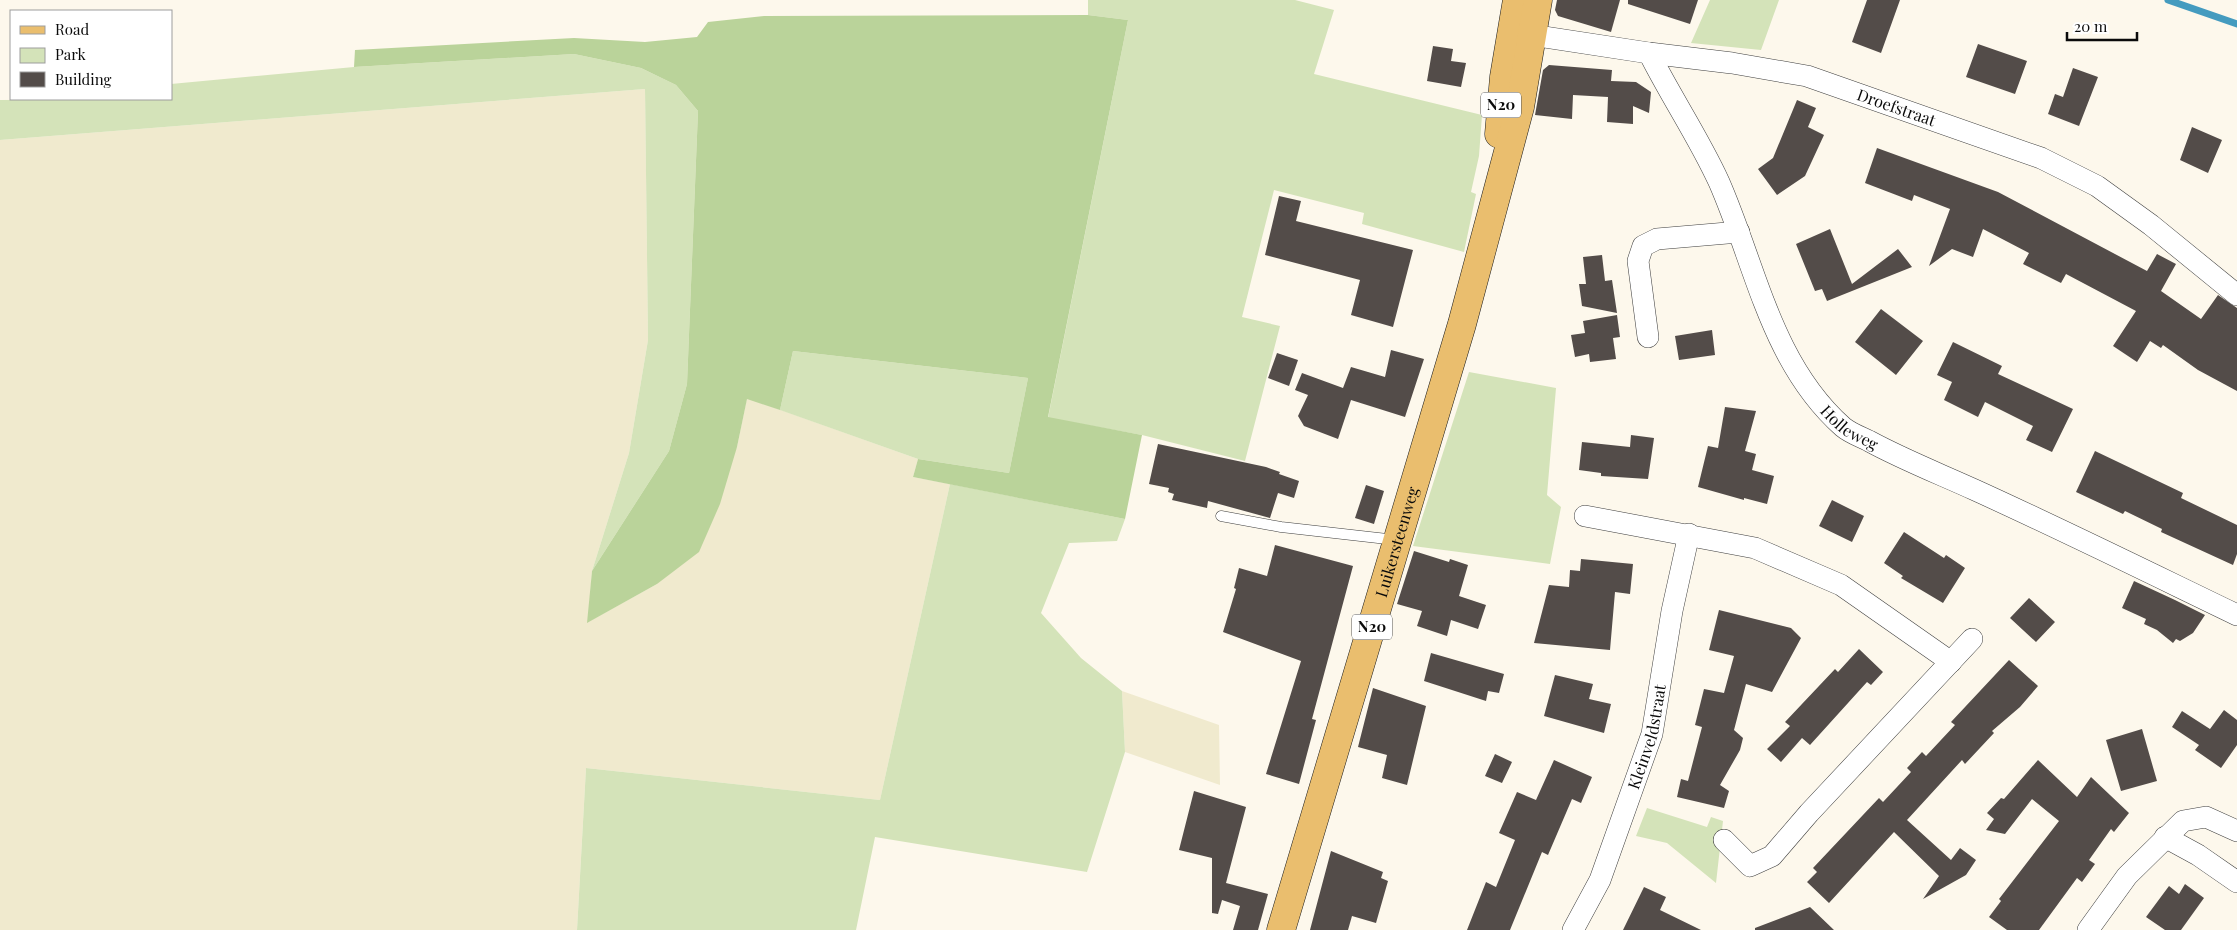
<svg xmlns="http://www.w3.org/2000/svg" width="2237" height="930" font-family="'Playfair Display',serif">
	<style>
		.farmland { fill: #f0eace }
		.green { fill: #d4e3b9 }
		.forest { fill: #bad39a }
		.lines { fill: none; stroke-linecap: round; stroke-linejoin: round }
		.stream { stroke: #449bbf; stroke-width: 7 }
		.building { fill: #534c49 }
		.service-casing { stroke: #3e3e3e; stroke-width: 11 }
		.minor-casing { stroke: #3e3e3e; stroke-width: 22 }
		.primary-casing { stroke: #1c1c1c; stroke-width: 29 }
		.service { stroke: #fff; stroke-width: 10 }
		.minor { stroke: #fff; stroke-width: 21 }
		.primary { stroke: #eabe6e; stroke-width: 28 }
		.labels { text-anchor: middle; stroke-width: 5; stroke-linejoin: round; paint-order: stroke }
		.shield { fill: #fff; stroke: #545454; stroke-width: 1 }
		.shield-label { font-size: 15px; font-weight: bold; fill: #0b0b0b }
		.street-label { font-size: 16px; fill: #0b0b0b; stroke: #fff }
	</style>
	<rect width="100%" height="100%" fill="#fdf8ec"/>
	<path class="farmland" d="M645,89L648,340L629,453L592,571L588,622L657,584L737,447L747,398L918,459L913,477L950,484L880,800L586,768L577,930H0V140Z
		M1122,691L1219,725L1220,785L1125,752Z"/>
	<path class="green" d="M1088,0H1295L1334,10L1314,74L1482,115L1479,156L1471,192L1476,194L1464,252L1362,224L1364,213L1274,190L1242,317L1280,326L1245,461L1142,435L1048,418L1128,20L1088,15Z
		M1710,0H1779L1761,50L1691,43Z
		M574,54L641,68L676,85L698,111L687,384L669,451L592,571L629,453L648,340L645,89L0,140V100L171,99V84L354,67Z
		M793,351L1028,378L1009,473L918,459L780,410Z
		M1469,372L1556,388L1547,495L1561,507L1550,564L1413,546Z
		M950,484L1125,519L1117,541L1069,543L1041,613L1081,658L1122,691L1125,752L1087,872L875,837L856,930H577L586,768L880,800Z
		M1647,808L1707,827L1711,817L1723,821L1716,883L1667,843L1636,836Z"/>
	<path class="forest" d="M1088,15L1128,20L1048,417L1142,435L1125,519L913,477L918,459L1009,473L1028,378L793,351L780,410L747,399L737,447L720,504L699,552L657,584L587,623L592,571L669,451L687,384L698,111L676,85L641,68L574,54L354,67L355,50L574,38L645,42L697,37L708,22L764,16Z"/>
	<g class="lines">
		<path class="stream" d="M2168,0L2237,24"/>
	</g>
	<path class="building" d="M1557,0H1620L1611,32L1558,16L1555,10Z
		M1628,0H1698L1690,24L1628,4Z
		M1867,0H1900L1881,53L1852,42Z
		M1978,44L2027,61L2015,94L1966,77Z
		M1433,46L1453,49L1451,61L1466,63L1461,87L1427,81Z
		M1549,65L1612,70L1611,81L1636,82L1651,92L1649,113L1633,106V124L1607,122L1608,97L1573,95L1572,119L1535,115L1543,70Z
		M2073,68L2098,77L2079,126L2048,114L2055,94L2063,97Z
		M1797,100L1816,108L1808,127L1824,135L1805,176L1777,195L1758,169L1773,158Z
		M2192,127L2222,140L2208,173L2180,160Z
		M1877,148L1998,192L2147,271L2157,254L2176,264L2161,291L2201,319L2218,295L2237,308V391L2198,370L2163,345L2161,348L2150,341L2137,362L2113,346L2136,311L2066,274L2061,283L2023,264L2029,253L1983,229L1973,257L1952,249L1929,266L1950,209L1914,195L1912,201L1865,183Z
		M1279,196L1301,201L1296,221L1413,250L1393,327L1351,315L1360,280L1265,255Z
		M1830,229L1852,284L1898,249L1912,267L1827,301L1822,289L1815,291L1796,244Z
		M1602,255L1605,281L1612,280L1617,313L1582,306L1579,284H1586L1583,257Z
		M1881,309L1923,341L1896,375L1855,342Z
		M1617,315L1620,337L1613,338L1616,359L1590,362L1589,354L1575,357L1571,335L1585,333L1583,321Z
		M1712,330L1715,355L1679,360L1675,336Z
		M1953,342L2002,366L1998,374L2073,409L2052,452L2026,440L2033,426L1985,402L1978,417L1944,400L1952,382L1937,375Z
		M1391,350L1424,359L1405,417L1351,400L1338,439L1304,426L1298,416L1308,395L1295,390L1302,373L1343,388L1351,367L1385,377Z
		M1277,353L1298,360L1289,386L1268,378Z
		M1725,407L1756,411L1745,451L1756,454L1752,470L1774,476L1767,504L1744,498V500L1698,487L1708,446L1718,448Z
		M1631,435L1654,438L1648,479L1601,476V473L1579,470L1582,442L1630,447Z
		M1158,444L1266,467L1280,472L1279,474L1299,481L1294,498L1278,493L1270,518L1208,501L1207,508L1172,500L1174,494L1168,492L1169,488L1149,484Z
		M2095,451L2183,493L2181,498L2237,525V554L2233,565L2161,532L2162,529L2125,511L2123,514L2076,492Z
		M1366,485L1384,491L1374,524L1355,518Z
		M1832,500L1864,516L1852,542L1819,526Z
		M1904,532L1944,558L1946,555L1965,568L1943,603L1901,578L1903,576L1884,563Z
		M1275,545L1353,566L1312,719L1316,720L1299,784L1266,774L1301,661L1223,632L1236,589L1234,588L1239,568L1267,576Z
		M1414,551L1449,562L1450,559L1468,565L1459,596L1486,605L1478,629L1451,620L1447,636L1417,626L1422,611L1397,604Z
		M1581,559L1633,564L1630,594L1615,592L1610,650L1534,643L1549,585L1569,587L1570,570L1580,571Z
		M2134,581L2175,600L2205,615L2193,633L2180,641L2176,639L2173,643L2157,630L2144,624L2146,619L2122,608Z
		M2029,598L2055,622L2036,642L2010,618Z
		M1719,610L1791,628L1801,638L1772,692L1746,684L1734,730L1743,738L1740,750L1720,785L1729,791L1724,808L1677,797L1681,779L1688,781L1702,727L1695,725L1704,689L1724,693L1734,656L1709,650Z
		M1859,649L1883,672L1871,685L1867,682L1810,745L1802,738L1781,762L1767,749L1790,726L1785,722L1835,669L1838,672Z
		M1431,653L1504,674L1499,693L1488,691L1486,701L1424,681Z
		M2009,660L2038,686L2020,707L1992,731L1994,733L1965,764L1962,760L1907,820L1951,860L1960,848L1976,860L1966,875L1923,899L1939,876L1894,832L1829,903L1807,882L1817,872L1813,868L1879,798L1883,802L1911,772L1907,768L1922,752L1926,756L1955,725L1951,722Z
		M1555,675L1593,684L1589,699L1611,704L1604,733L1544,716Z
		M1373,688L1426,706L1407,785L1382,778L1387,755L1358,747Z
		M2224,710L2237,720V745L2221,768L2195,750L2199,745L2172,727L2182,711L2210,729Z
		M2142,729L2157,781L2121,791L2106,740Z
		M1495,754L1512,762L1502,783L1485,776Z
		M1554,760L1592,777L1581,803L1572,799L1548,855L1542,852L1510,930H1467L1486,882L1496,887L1515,840L1499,833L1517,792L1536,800Z
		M2038,760L2077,797L2091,777L2129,813L2114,832L2111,829L2089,860L2095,864L2082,882L2077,878L2039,930H2007L1989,917L2001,901L1999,899L2059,821L2032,799L2005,834L1986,830L1994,819L1987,813L2001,798L2004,799Z
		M1194,791L1246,807L1226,883L1268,894L1258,930H1233L1240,906L1222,900L1218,914L1212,913V858L1179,850Z
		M1331,851L1383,872L1381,878L1388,881L1376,923L1352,916L1348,930H1310Z
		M2185,884L2204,898L2181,930H2165L2146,917L2169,886L2179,894Z
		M1644,887L1666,897L1660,910L1701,930H1623Z
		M1810,907L1834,930H1755V928Z"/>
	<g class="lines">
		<defs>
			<path id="service" d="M1221,516L1281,527L1396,540"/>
			<g id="minor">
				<path id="s1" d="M1519,33L1649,53L1732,63L1807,76L2041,158L2097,186L2151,225L2237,295"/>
				<path id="s2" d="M1649,53C1671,97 1699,138 1719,182C1756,266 1771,363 1843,427C1850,433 1861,437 1869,441C1904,460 1940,474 1975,490C2063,530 2150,573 2237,615"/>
				<path d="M1648,337L1638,261L1643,246L1657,239L1739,232"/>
				<path d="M1585,516L1755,548L1841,585L1951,662"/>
				<path d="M2165,837L2198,855L2237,882"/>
				<path d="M1724,840L1750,866L1772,856L1809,813L1972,639"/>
				<path id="s3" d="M1573,930L1600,880L1652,734L1672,611L1689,534"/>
				<path d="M2088,930L2127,876L2183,821L2206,817L2237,831"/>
			</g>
			<g id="primary">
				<path d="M1499,134L1504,77L1517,0"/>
				<path id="s4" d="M1281,930L1462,324L1520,107L1538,0"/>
			</g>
		</defs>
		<use href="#service" class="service-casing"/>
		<use href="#minor" class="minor-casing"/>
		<use href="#primary" class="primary-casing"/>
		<use href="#service" class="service"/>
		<use href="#minor" class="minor"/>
		<use href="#primary" class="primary"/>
	</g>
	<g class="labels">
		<g class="shield">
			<rect x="1481" y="92.5" width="40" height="25" rx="4"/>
			<rect x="1352" y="614.5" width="40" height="25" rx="4"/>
		</g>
		<g class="shield-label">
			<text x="1501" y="110">N20</text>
			<text x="1372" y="632">N20</text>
		</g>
		<g class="street-label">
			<text dy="6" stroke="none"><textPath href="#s1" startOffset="386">Droefstraat</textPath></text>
			<text dy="6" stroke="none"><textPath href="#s2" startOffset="430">Holleweg</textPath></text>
			<text dy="6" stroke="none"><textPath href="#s4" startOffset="405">Luikersteenweg</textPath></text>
			<text dy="6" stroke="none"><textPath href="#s3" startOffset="208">Kleinveldstraat</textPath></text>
		</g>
	</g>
	<rect x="10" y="10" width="162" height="90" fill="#ffffff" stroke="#9d9d9d"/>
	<rect x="20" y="26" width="25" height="8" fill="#eabe6e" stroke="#9d9d9d"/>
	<text x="55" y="35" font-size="15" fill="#0b0b0b">Road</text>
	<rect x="20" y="48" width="25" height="15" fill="#d4e3b9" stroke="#9d9d9d"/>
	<text x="55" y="60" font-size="15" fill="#0b0b0b">Park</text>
	<rect x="20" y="72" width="25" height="15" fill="#534c49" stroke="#9d9d9d"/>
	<text x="55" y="85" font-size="15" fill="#0b0b0b">Building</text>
	<path d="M2067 32v8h70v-8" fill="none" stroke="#0b0b0b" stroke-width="2.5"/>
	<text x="2074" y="32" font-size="15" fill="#0b0b0b" stroke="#ffffff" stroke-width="4" paint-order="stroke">20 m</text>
</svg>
